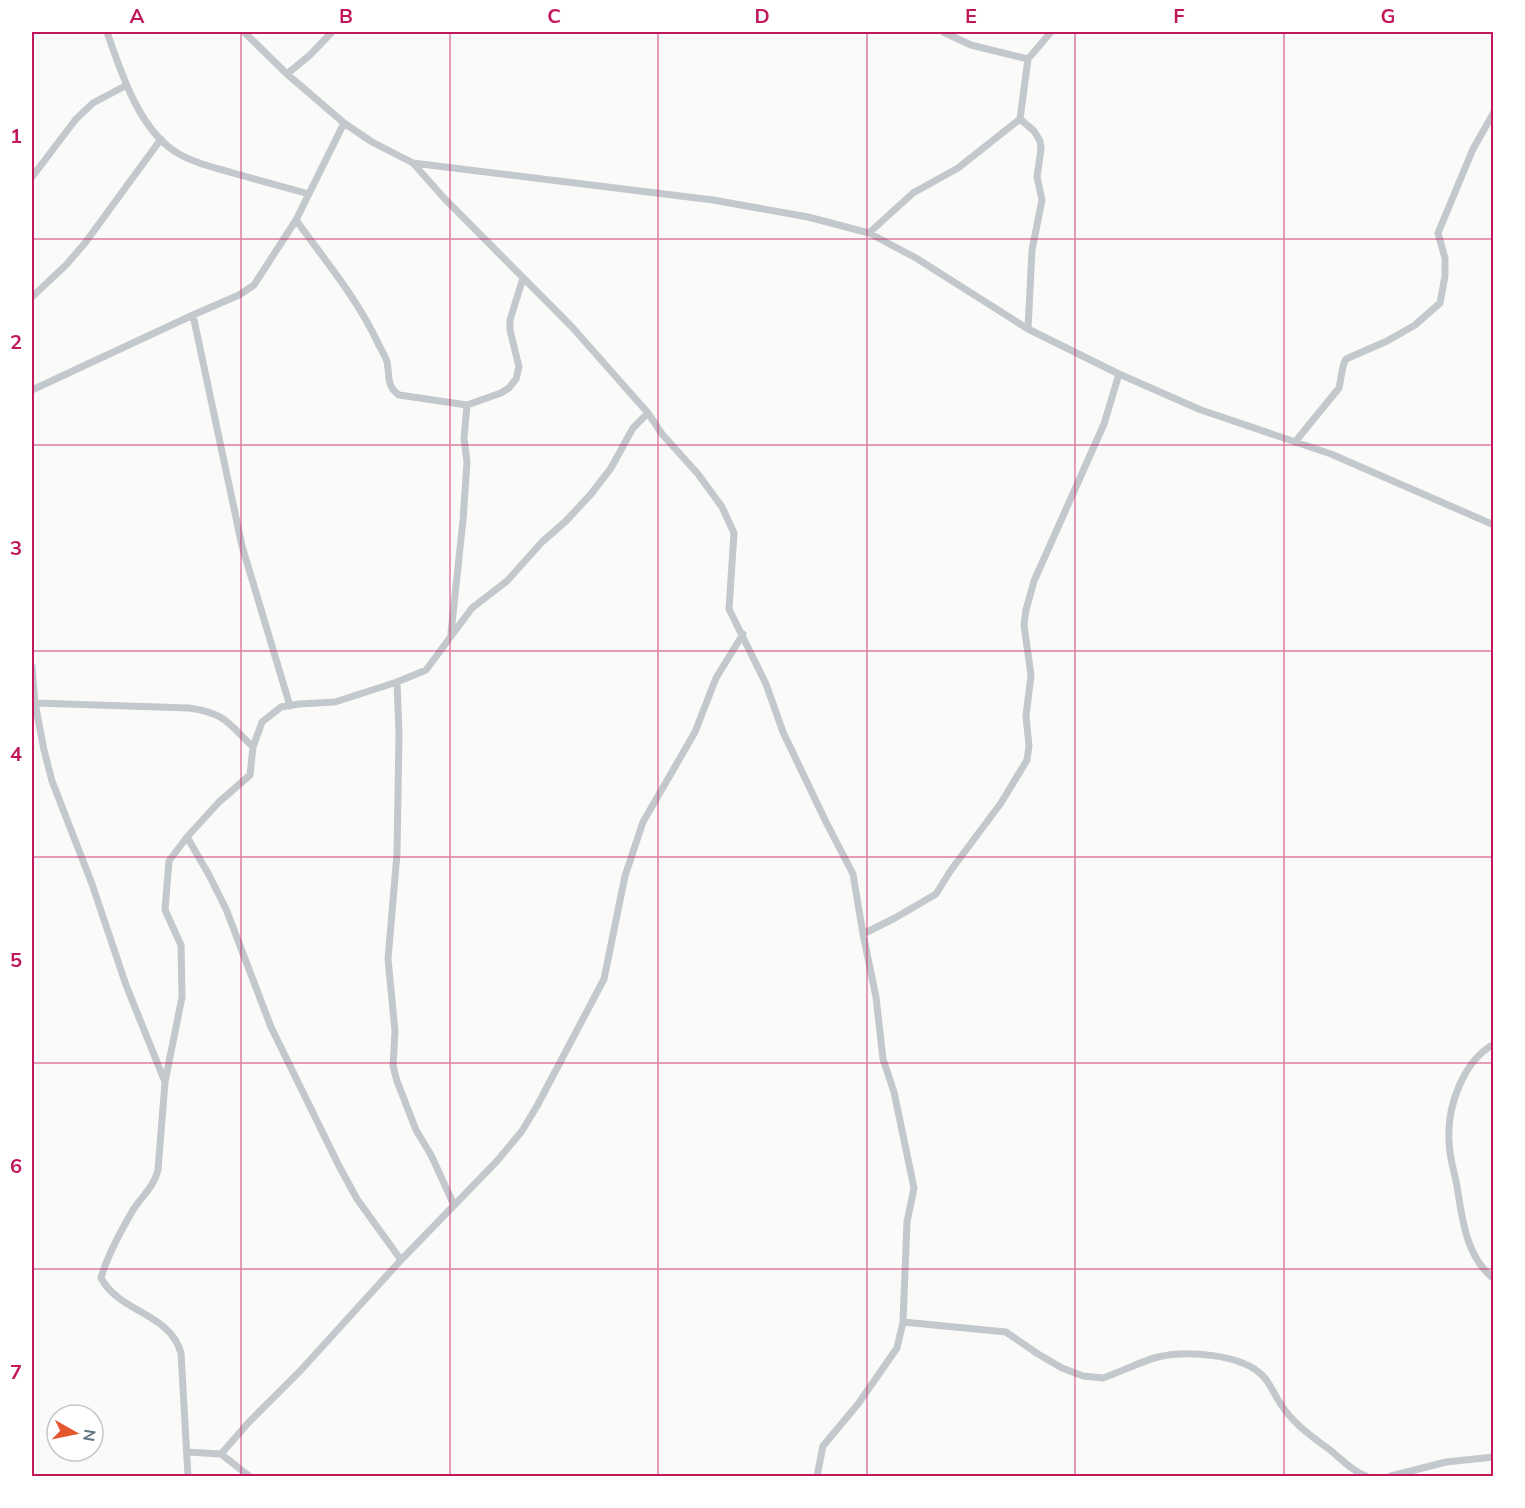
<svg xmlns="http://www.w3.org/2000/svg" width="1525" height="1508" font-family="Mulish,sans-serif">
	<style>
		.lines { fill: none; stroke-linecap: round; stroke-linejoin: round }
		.minor { stroke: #c3c8cc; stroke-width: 7 }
		.grid { fill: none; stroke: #c2185b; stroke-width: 1.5; stroke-opacity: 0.55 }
		.neatline { fill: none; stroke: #c2185b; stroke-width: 2 }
		.grid-label { font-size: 20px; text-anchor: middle; font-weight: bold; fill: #c2185b }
	</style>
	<rect width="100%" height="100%" fill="#fafaf8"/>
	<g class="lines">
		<path class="minor" d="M107,32C121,72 140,134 181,155C197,164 216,168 233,173C258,180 283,187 309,194
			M244,32L287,74L344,123L372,142L413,163L713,200L808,217L869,233L916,258L1028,329L1119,374L1201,410L1331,454L1494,525
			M943,32L971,45L1028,59
			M287,74L310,55L332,32
			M1020,119L1034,131L1040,141L1041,149L1037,177L1042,200L1032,250L1028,329
			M413,163L444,198L572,327L648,413L662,434L698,474L722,507L734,533L729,609L766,684L783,732L826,822L853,874L863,934L876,997L883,1059L894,1092L914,1188L907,1222L903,1322L897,1348L858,1404L823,1446L817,1476
			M32,177L76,119L93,103L125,86
			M296,220C324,259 356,297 377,341C380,348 385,355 387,362C390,376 386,386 399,395L467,405L501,393L509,388L516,379L519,367L510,330V320L523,278
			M869,233L913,193L958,168L1020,119L1028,59L1051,32
			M32,297L66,265L85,243L161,139
			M193,315L242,546L290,706
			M32,390L193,315L239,295L254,285L296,220L344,123
			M1295,442L1339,388C1341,380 1342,364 1346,359L1387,341L1415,325L1440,303L1445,276V258L1438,233L1473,149L1494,112
			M451,633L463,520L467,462L464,438L467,405
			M32,667L35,703L44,750L52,781L92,884L126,985L165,1082
			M397,682L399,733L397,854L388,959L395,1031L393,1066L397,1081L416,1130L431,1155L454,1205
			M35,703L189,708C225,713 228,723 253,747
			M187,837L209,875L226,909L271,1027L339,1166L357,1199L401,1260
			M863,934L895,918L936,894L951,870L1001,803L1027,760L1029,746L1026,716L1031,675L1024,625L1026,610L1034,581L1104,424L1119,374
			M1494,1044C1463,1061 1447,1107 1449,1140C1449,1156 1454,1171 1457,1186C1462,1218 1466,1257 1494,1279
			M903,1322L1006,1332L1038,1354L1062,1368L1083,1376L1103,1378C1121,1372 1139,1362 1158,1357C1186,1350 1242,1354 1263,1376C1270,1383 1274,1394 1280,1403C1292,1422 1308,1434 1326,1447C1339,1456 1351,1471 1366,1476
			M187,1452L221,1454L249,1476
			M221,1454L249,1422L301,1370L401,1260L497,1161L522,1131L537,1106L604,979L625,876L643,822L695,732L716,678L743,634
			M188,1476L181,1353C170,1313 120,1313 101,1278C108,1254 121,1231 133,1210C142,1196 154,1187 158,1170L165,1082L182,997L181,945L165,910L169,861L187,837L219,802L250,775L253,747L262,722L281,707L299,704L335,702L397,682L426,670L472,608L507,581L542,542L566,521L591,494L611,468L633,428L648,413
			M1391,1476L1446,1462L1494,1457"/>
	</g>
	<path class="grid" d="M241,32V1476M450,32V1476M658,32V1476M867,32V1476M1075,32V1476M1284,32V1476M32,239H1494M32,445H1494M32,651H1494M32,857H1494M32,1063H1494M32,1269H1494"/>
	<rect width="1525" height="1508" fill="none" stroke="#ffffff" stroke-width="66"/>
	<g transform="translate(75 1433) rotate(99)"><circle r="28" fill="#ffffff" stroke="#c1c8cd" stroke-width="1.5"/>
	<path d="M0-4.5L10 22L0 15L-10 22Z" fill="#e4572e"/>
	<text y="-9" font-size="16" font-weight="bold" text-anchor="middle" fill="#657683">N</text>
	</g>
	<rect x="33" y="33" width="1459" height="1442" class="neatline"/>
	<g class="grid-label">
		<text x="137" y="23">A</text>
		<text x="346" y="23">B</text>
		<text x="554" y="23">C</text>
		<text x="762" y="23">D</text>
		<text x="971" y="23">E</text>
		<text x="1179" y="23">F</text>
		<text x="1388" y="23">G</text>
		<text x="16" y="143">1</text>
		<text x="16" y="349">2</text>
		<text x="16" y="555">3</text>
		<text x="16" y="761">4</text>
		<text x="16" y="967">5</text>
		<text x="16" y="1173">6</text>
		<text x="16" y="1379">7</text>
	</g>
</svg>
